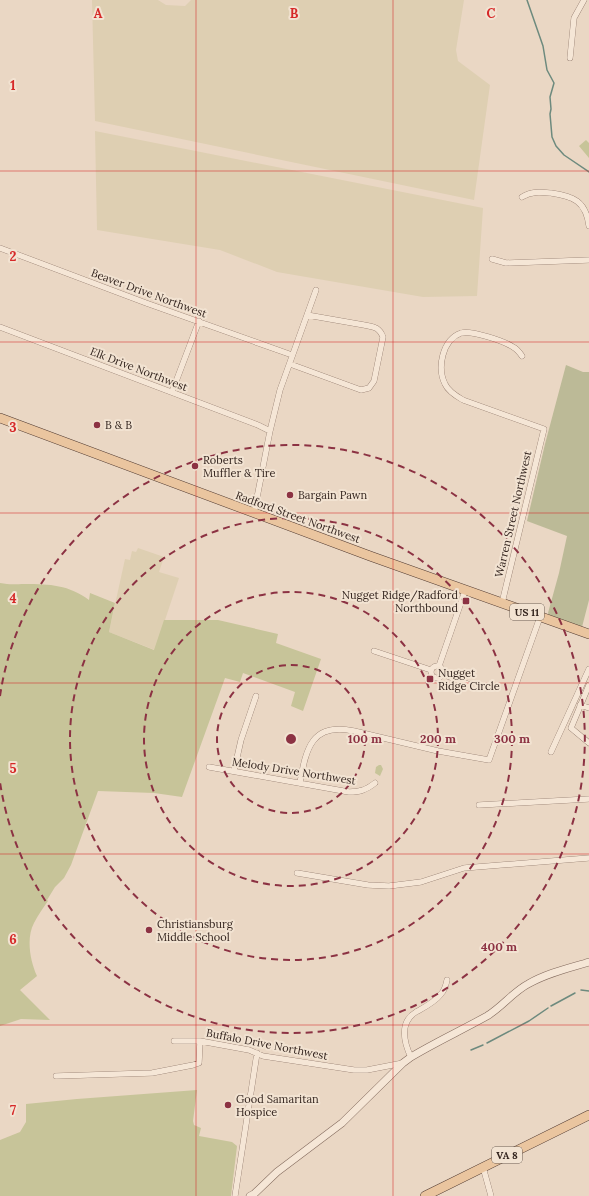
<svg xmlns="http://www.w3.org/2000/svg" width="589" height="1196" font-family="Lora,serif">
	<style>
		.farmland { fill: #decfb2 }
		.green { fill: #c7c499 }
		.cemetery { fill: #bcba97 }
		.lines { fill: none; stroke-linecap: round; stroke-linejoin: round }
		.stream { stroke: #6d8a7e; stroke-width: 1.5 }
		.minor-casing { stroke: #82695c; stroke-width: 6 }
		.tertiary-casing { stroke: #82695c; stroke-width: 8 }
		.primary-casing { stroke: #503930; stroke-width: 10 }
		.minor { stroke: #f5e6d6; stroke-width: 5.5 }
		.tertiary { stroke: #f5e6d6; stroke-width: 7 }
		.primary { stroke: #eac59f; stroke-width: 9 }
		.grid { fill: none; stroke: #d62828; stroke-width: 1; stroke-opacity: 0.55 }
		.ring { fill: none; stroke: #8c3243; stroke-width: 2; stroke-dasharray: 7 5 }
		.poi-dot { fill: #8c3243; stroke: #f2e3d2; stroke-width: 1.5 }
		.labels { text-anchor: middle; stroke-width: 4; stroke-linejoin: round; paint-order: stroke }
		.shield { fill: #f2e3d2; stroke: #6d5e55; stroke-width: 1 }
		.shield-label { font-size: 10px; font-weight: bold; fill: #34251f }
		.street-label { font-size: 11px; fill: #34251f; stroke: #f2e3d2 }
		.poi-label { font-size: 11px; fill: #34251f; stroke: #f2e3d2; text-anchor: start }
		.grid-label { font-size: 13px; text-anchor: middle; font-weight: bold; fill: #d62828; stroke: #f2e3d2; stroke-width: 4; stroke-linejoin: round; paint-order: stroke }
		.centre { fill: #8c3243; stroke: #f2e3d2; stroke-width: 2 }
		.ring-label { font-size: 12px; text-anchor: middle; font-weight: bold; fill: #8c3243; stroke: #f2e3d2; stroke-width: 4; stroke-linejoin: round; paint-order: stroke }
	</style>
	<rect width="100%" height="100%" fill="#ead7c4"/>
	<path class="farmland" d="M92,0H158L166,5L185,6L191,0H464L456,50L458,61L490,85L474,200L95,121Z
		M95,131L483,208L477,296L423,297L277,272L220,250L97,230Z
		M138,548L164,557L159,572L179,578L155,650L109,632L125,559L130,560L132,551L136,552Z"/>
	<path class="green" d="M586,140L589,143V158L579,146Z
		M0,583C10,585 16,584 25,584C50,584 69,585 89,600L90,593L115,603L109,632L154,650L164,620H218L278,634L276,643L321,659L303,711L291,706L295,692L243,673L240,682L225,678L182,797L154,793L98,791L71,865L64,878L55,887L47,900L48,901C43,908 38,915 34,923C26,938 30,961 37,976L20,990L50,1020L21,1019L0,1026Z
		M379,765H381L383,769L380,776L375,773L376,767Z
		M197,1090L193,1121L194,1125L201,1128L199,1136L232,1142L237,1146L231,1196H0V1140L20,1132L26,1122V1104L77,1099Z"/>
	<path class="cemetery" d="M566,365L583,372H589V600L582,627L549,616L548,613L559,573L567,536L527,521L545,444Z"/>
	<g class="lines">
		<path class="stream" d="M527,0L543,46L547,70L554,83L550,97L551,109L550,114L552,137L556,146L564,155L589,172
			M581,990L589,991
			M551,1006L575,993
			M487,1043L529,1021L548,1008
			M471,1050L483,1045"/>
		<defs>
			<path id="minor" d="M570,58L574,18L584,0
				M522,197C532,191 540,192 551,193C573,196 586,201 589,226
				M0,248L146,303L292,355
				M492,259L506,263L589,260
				M0,327L258,425L270,431
				M290,364L361,390L369,388L374,381L383,337C379,327 374,327 364,325L307,315
				M172,392L199,321
				M254,513L270,431L280,390L316,290
				M502,603L544,429L463,400C456,396 448,391 445,384C437,368 442,340 461,333C471,330 504,341 513,347C517,349 520,353 522,356
				M374,651L431,670
				M439,666L465,591
				M431 672a6 6 0 1 1 12 0a6 6 0 1 1-12 0Z
				M442,674L468,684
				M589,685L571,728L589,743
				M580,705L589,708
				M551,752L589,669
				M209,767L349,792C360,792 366,790 375,783
				M234,771L241,740L256,696
				M300,783C306,748 312,722 354,731L438,751L489,760L540,617
				M479,805L589,799
				M297,873L368,885L389,886L421,882L464,868L589,858
				M174,1041H200L249,1050L263,1056L354,1070H367L403,1063
				M411,1057C404,1043 399,1022 416,1012C425,1007 435,1002 441,994C445,990 446,985 447,980
				M56,1076L152,1073L193,1065L199,1063L200,1041
				M483,1167L491,1196
				M235,1196L257,1053"/>
			<path id="tertiary" d="M250,1196L254,1194L277,1172L342,1123L403,1063L411,1057C436,1042 462,1030 487,1016C502,1007 513,992 528,984C547,973 569,968 589,962"/>
			<path id="primary" d="M0,418L370,556L589,634
				M425,1196L589,1115"/>
		</defs>
		<use href="#minor" class="minor-casing"/>
		<use href="#tertiary" class="tertiary-casing"/>
		<use href="#primary" class="primary-casing"/>
		<use href="#minor" class="minor"/>
		<use href="#tertiary" class="tertiary"/>
		<use href="#primary" class="primary"/>
	</g>
	<path class="grid" d="M196,0V1196M393,0V1196M0,171H589M0,342H589M0,513H589M0,683H589M0,854H589M0,1025H589"/>
	<g class="ring">
		<circle cx="291" cy="739" r="74"/>
		<circle cx="291" cy="739" r="147"/>
		<circle cx="291" cy="739" r="221"/>
		<path d="M0 696A294 294 0 1 1 0 782"/>
	</g>
	<g class="poi-dot">
		<circle cx="97" cy="425" r="4"/>
		<circle cx="195" cy="466" r="4"/>
		<circle cx="290" cy="495" r="4"/>
		<rect x="462" y="597" width="8" height="8" rx="2"/>
		<rect x="426" y="675" width="8" height="8" rx="2"/>
		<circle cx="149" cy="930" r="4"/>
		<circle cx="228" cy="1105" r="4"/>
	</g>
	<g class="labels">
		<g class="shield">
			<rect x="510" y="604" width="34" height="16" rx="3"/>
			<rect x="492" y="1147" width="30" height="16" rx="3"/>
		</g>
		<g class="shield-label">
			<text x="527" y="616">US 11</text>
			<text x="507" y="1159">VA 8</text>
		</g>
		<g class="street-label">
			<text transform="translate(149 293) rotate(20)" y="4">Beaver Drive Northwest</text>
			<text transform="translate(139 369) rotate(21)" y="4">Elk Drive Northwest</text>
			<text transform="translate(513 514) rotate(-77)" y="4">Warren Street Northwest</text>
			<text transform="translate(298 517) rotate(20)" y="4">Radford Street Northwest</text>
			<text transform="translate(294 771) rotate(9)" y="4">Melody Drive Northwest</text>
			<text transform="translate(267 1044) rotate(11)" y="4">Buffalo Drive Northwest</text>
		</g>
		<g class="poi-label">
			<text x="105" y="429">B &amp; B</text>
			<text x="203" y="464">Roberts<tspan x="203" dy="13">Muffler &amp; Tire</tspan></text>
			<text x="298" y="499">Bargain Pawn</text>
			<text x="458" y="599" text-anchor="end">Nugget Ridge/Radford<tspan x="458" dy="13">Northbound</tspan></text>
			<text x="438" y="677">Nugget<tspan x="438" dy="13">Ridge Circle</tspan></text>
			<text x="157" y="928">Christiansburg<tspan x="157" dy="13">Middle School</tspan></text>
			<text x="236" y="1103">Good Samaritan<tspan x="236" dy="13">Hospice</tspan></text>
		</g>
	</g>
	<g class="grid-label">
		<text x="98" y="18">A</text>
		<text x="294" y="18">B</text>
		<text x="491" y="18">C</text>
		<text x="13" y="90">1</text>
		<text x="13" y="261">2</text>
		<text x="13" y="432">3</text>
		<text x="13" y="603">4</text>
		<text x="13" y="773">5</text>
		<text x="13" y="944">6</text>
		<text x="13" y="1115">7</text>
	</g>
	<circle cx="291" cy="739" r="6" class="centre"/>
	<g class="ring-label">
		<text x="365" y="743">100 m</text>
		<text x="438" y="743">200 m</text>
		<text x="512" y="743">300 m</text>
		<text x="499" y="951">400 m</text>
	</g>
</svg>
